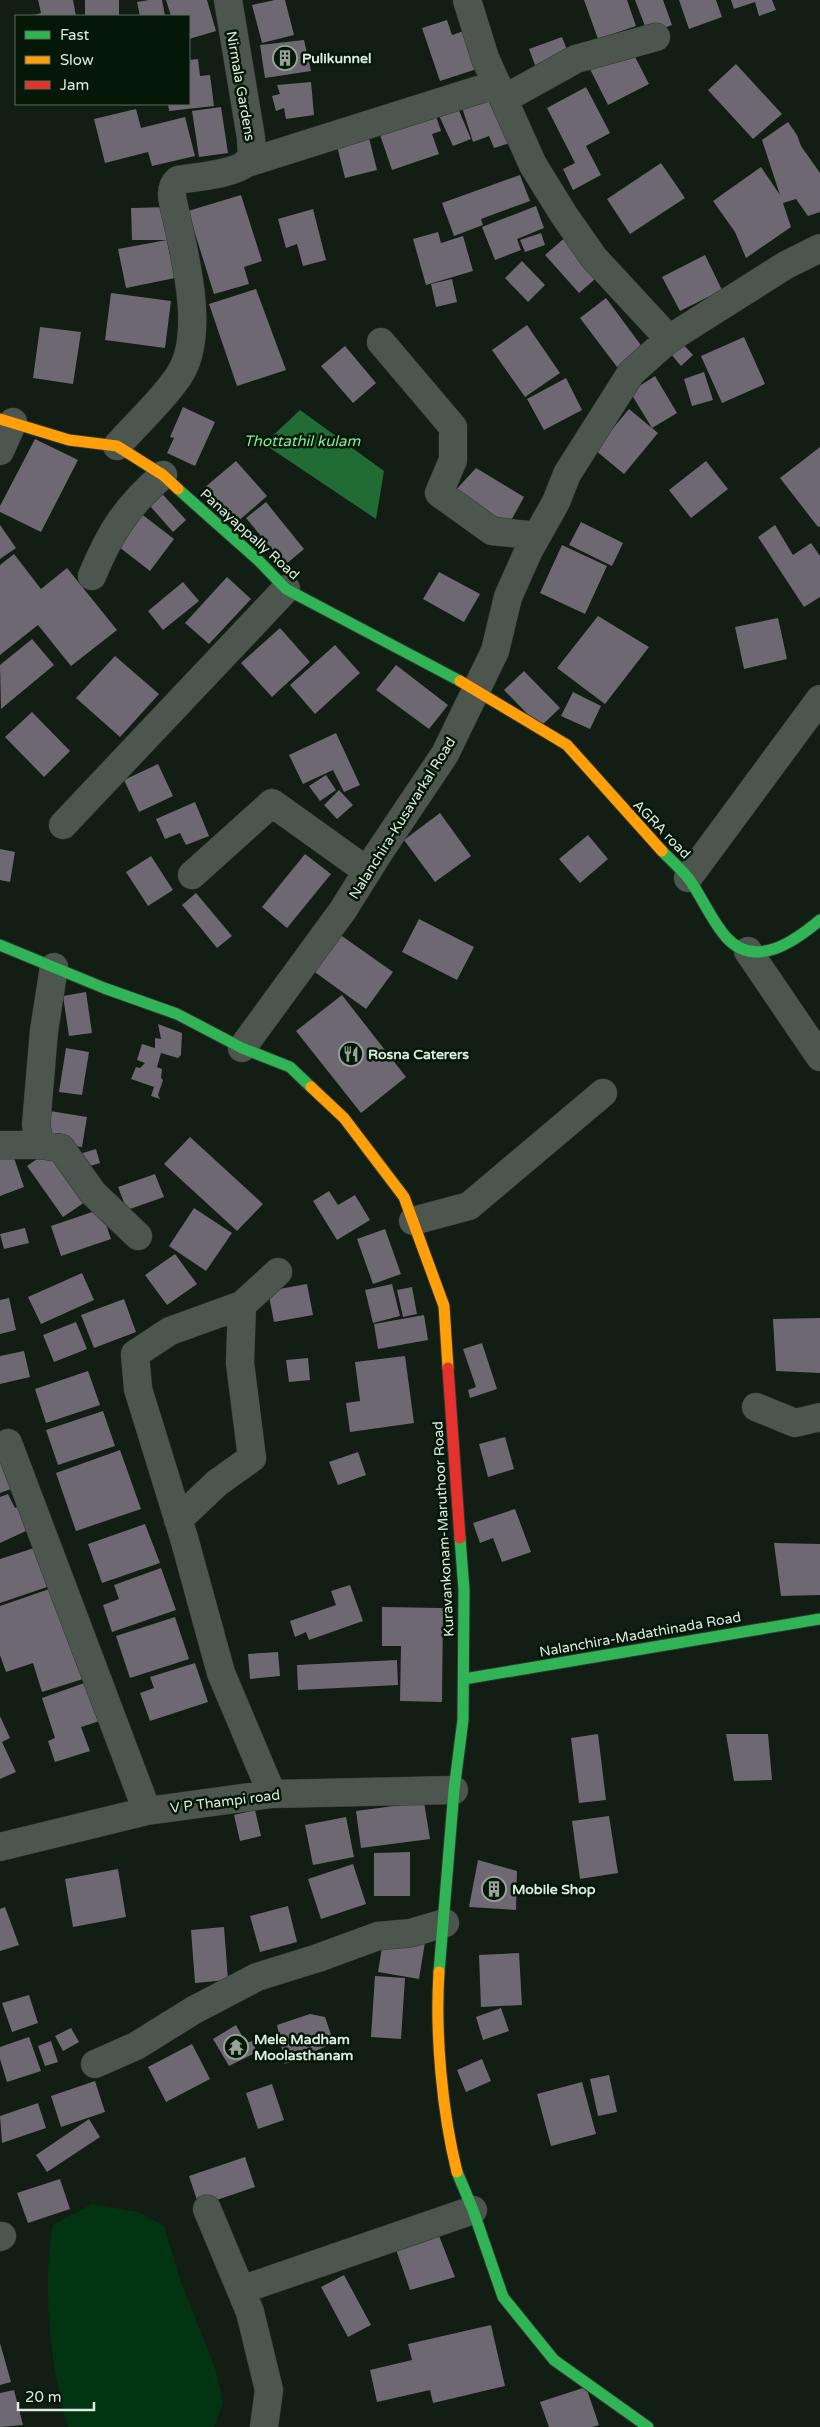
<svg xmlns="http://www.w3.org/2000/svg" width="820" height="2427" font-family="'Varela Round',sans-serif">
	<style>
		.green { fill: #023411 }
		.water { fill: #216c35 }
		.building { fill: #6e6872 }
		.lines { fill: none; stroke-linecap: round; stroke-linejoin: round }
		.street-casing { stroke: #303831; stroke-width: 29 }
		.fast-casing { stroke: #303831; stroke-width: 13 }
		.slow-casing { stroke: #303831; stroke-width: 13 }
		.jam-casing { stroke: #303831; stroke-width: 13 }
		.street { stroke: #4c564e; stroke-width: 28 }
		.fast { stroke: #30b455; stroke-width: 11 }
		.slow { stroke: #ff9f0a; stroke-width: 11 }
		.jam { stroke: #e5322d; stroke-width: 11 }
		.labels { text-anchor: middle; stroke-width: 5; stroke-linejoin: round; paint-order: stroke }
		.poi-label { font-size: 14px; font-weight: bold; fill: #deebe0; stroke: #051808; text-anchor: start }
		.street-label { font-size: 14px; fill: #deebe0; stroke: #051808 }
		.water-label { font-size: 15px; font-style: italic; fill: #85eb97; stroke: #051808 }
	</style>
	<rect width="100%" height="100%" fill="#121d14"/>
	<path class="green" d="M92,2204L138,2212L164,2226L181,2282L215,2368L223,2403L214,2427H68C50,2369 42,2284 53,2225Z"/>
	<path class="water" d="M300,410L384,471L376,519L264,444Z"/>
	<path class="building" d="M38,0H73L76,16H31L41,13Z
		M85,0H119V16H85Z
		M149,0H162L165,16H140L137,2Z
		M166,0H207L216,31L189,39V16H171Z
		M275,0H285L294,35L262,43L252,5Z
		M584,0H627L636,26L598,39Z
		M635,0H663L672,25L648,34Z
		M679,0H716L722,17L689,29Z
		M731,0H772L776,10L759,16L755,2L734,9Z
		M447,20L452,35L470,29L483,67L440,81L422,28Z
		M562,37L571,60L538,73L529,49Z
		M304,40L311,71L265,78L260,45Z
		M631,49L649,84L608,105L590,69Z
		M198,59L200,76L210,75L214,106L169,111L168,104H189V60Z
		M736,64L782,114L753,139L708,90Z
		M311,82L314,115L286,119L284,108L276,111L272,96L280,94L277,85Z
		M586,87L610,133L586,146L601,175L573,190L563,169L575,163L547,108Z
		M495,89L513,142L494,148L489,136L473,142L460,101Z
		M455,101L471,139L453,146L436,109Z
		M221,107L228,153L199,157L192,111Z
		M136,109L141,128L185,117L195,156L152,166L148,152L105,163L94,119Z
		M434,110L441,131L432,134L439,154L392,170L378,129Z
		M788,122L797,135L801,146L820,173V212L808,216L796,199L783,203L791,227L746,258L735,232L713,201L761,167L780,195L762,140Z
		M367,130L377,170L345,178L335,138Z
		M661,163L685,198L630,234L607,199Z
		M520,175L530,201L481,219L483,225L454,236L442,203Z
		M241,195L262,261L244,267L249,284L214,294L188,211Z
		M536,206L544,228L517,239L521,250L495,260L482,227Z
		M169,207L170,239L167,240L175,278L126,288L118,249L167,240H132L131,208Z
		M313,209L326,260L303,266L297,244L286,248L278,219Z
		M438,232L441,243L463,236L473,271L426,285L413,239Z
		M541,233L545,245L525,252L520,240Z
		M568,235L602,273L579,293L545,255Z
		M705,255L722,290L680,311L662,277Z
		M522,261L545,285L528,302L505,278Z
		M452,279L457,302L436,307L431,284Z
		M256,289L286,370L237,386L209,304Z
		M111,293L171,301L165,348L105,340Z
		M606,298L643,348L617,367L580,318Z
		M527,325L560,373L525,397L492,350Z
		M40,327L81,332L73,384L33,378Z
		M744,337L765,384L722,403L701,356Z
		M682,343L693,355L681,366L670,353Z
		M345,346L376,383L353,403L321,366Z
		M704,372L713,400L692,406L684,379Z
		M655,376L677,413L652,428L630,392Z
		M566,378L582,410L544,430L527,399Z
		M183,407L215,422L195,466L167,453L174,438L170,437Z
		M629,409L658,433L624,474L595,450Z
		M35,439L78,460L41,532L0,512V506Z
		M820,447V526L818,527L780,478Z
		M236,461L267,496L235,524L204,488Z
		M706,461L728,489L691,518L669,490Z
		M476,468L524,497L508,526L454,492Z
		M155,486L186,520L173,532L143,498Z
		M266,502L304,549L285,565L246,518Z
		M135,509L174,539L150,571L110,540Z
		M581,522L623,543L612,566L569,545Z
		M0,525L16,548L0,559Z
		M775,525L793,555L811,543L820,556V597L804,607L758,537Z
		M562,545L607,566L585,614L540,593Z
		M14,554L41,589L67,568L117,630L71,666L38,625L0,655V565Z
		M439,572L480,594L464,622L423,599Z
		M227,577L251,599L209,644L185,623Z
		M183,582L199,601L163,630L148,611Z
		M598,616L649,647L605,704L557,668Z
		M778,618L787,659L744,669L735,627Z
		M280,628L310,662L272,697L241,663Z
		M32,639L54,665L1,709L0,665Z
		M335,645L360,673L315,714L290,685Z
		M115,656L159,694L120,737L76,698Z
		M396,665L448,705L429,729L376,690Z
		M524,671L560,708L540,727L504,690Z
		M573,692L601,706L590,729L561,716Z
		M32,712L70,751L44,777L5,737Z
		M336,733L360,785L344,792L333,770L303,784L289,755Z
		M158,764L173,796L139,812L124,780Z
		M326,775L336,790L320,801L309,786Z
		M339,790L353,805L337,819L324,805Z
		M195,802L209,836L186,845L180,833L165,839L156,819Z
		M440,813L471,856L435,882L404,840Z
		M588,835L608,859L580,883L559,859Z
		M0,849L15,852L10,882L0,880Z
		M305,854L331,874L287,928L262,907Z
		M151,856L173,890L148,906L126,872Z
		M196,893L232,936L217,948L182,905Z
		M419,919L474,947L457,980L402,952Z
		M332,929L393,972L366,1009L305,965Z
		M86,992L92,1033L69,1036L63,996Z
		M342,995L406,1077L361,1113L296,1031Z
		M158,1024L182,1033L181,1055L178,1058L161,1053L157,1067L146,1063L162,1069L161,1078L163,1080L158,1095L160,1099L151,1096L154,1087L131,1079L136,1067L140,1068L145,1063L137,1060L142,1044L155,1048V1038L161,1039Z
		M66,1048L89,1052L82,1095L59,1092Z
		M50,1111L87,1117L82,1147L45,1142Z
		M190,1137L263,1204L237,1231L164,1164Z
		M10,1146L24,1187L0,1196V1149Z
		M96,1149L100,1163L80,1169L76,1155Z
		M50,1150L85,1202L63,1217L27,1166Z
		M155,1174L164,1197L127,1210L118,1187Z
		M329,1191L338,1205L355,1195L370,1220L337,1240L313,1201Z
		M194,1208L232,1233L206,1271L169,1246Z
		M101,1209L111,1239L61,1256L51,1226Z
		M25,1228L29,1243L4,1249L0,1234Z
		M385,1229L401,1274L373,1284L357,1239Z
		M175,1254L197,1284L167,1305L145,1275Z
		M82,1273L94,1300L41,1324L28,1297Z
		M307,1284L313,1315L274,1322L268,1291Z
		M392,1284L400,1316L373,1323L365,1290Z
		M412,1287L417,1314L403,1317L397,1290Z
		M9,1298L16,1330L0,1334V1300Z
		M124,1299L136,1332L94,1348L81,1315Z
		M424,1315L428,1340L378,1349L374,1324Z
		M820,1318V1373L776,1371L773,1319Z
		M76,1322L87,1349L54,1362L43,1335Z
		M482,1343L497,1389L470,1398L468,1390L476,1387L463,1349Z
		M24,1351L30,1377L0,1384V1356Z
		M405,1356L414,1423L350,1432L346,1403L360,1401L355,1362Z
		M308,1358L310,1380L289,1382L286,1360Z
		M88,1371L100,1405L46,1423L35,1389Z
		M103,1411L115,1446L58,1465L46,1430Z
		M505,1437L514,1469L488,1477L479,1444Z
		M120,1450L141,1509L76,1531L56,1473Z
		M358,1452L366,1475L338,1485L329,1462Z
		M0,1456L11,1489L0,1493Z
		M8,1494L15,1508L28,1502L39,1525L0,1543V1497Z
		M515,1509L531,1552L502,1562L493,1538L480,1543L473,1523Z
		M145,1524L160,1563L102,1583L88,1544Z
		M774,1543L820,1544V1595L781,1596Z
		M34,1548L47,1587L0,1603V1559Z
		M161,1568L176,1610L112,1632L103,1605L119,1599L114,1585Z
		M350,1585L363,1621L309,1640L306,1632L295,1637L290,1621L336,1605L331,1591Z
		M55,1587L86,1678L42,1692L33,1663L6,1672L0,1655V1606Z
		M382,1607L443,1608L442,1702L400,1701L401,1646H382Z
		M175,1617L189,1659L130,1678L116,1636Z
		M278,1652L280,1676L250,1679L248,1654Z
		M397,1660L398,1685L298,1690L297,1665Z
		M195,1663L208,1702L150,1721L140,1693L154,1688L150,1677Z
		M90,1681L103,1720L81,1727L90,1751L55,1762L48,1741L55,1738L42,1698Z
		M0,1716L10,1738L2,1742L16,1772L0,1779Z
		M598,1734L606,1800L579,1803L571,1738Z
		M726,1734H768L772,1780L734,1781Z
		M424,1802L430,1839L361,1848L356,1811Z
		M255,1810L261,1836L240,1841L234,1815Z
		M609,1816L618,1873L580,1879L572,1821Z
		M346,1817L354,1857L313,1865L305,1825Z
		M410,1852V1896H374V1853Z
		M478,1860L517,1871L516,1910L469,1907Z
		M353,1864L366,1904L321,1919L308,1879Z
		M118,1869L126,1917L73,1927L65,1879Z
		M288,1906L297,1942L260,1952L250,1916Z
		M5,1907L19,1945L0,1951V1909Z
		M224,1927L228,1980L195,1983L191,1930Z
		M384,1935L425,1942L419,1979L378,1972Z
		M519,1953L522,2005L481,2007L479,1955Z
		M375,1976L405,1978L401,2039L371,2037Z
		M29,1995L38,2023L12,2032L2,2003Z
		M501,2008L509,2031L483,2040L476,2017Z
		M310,2014L325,2017L334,2043L285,2064L277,2025Z
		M236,2025L246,2043L252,2041L257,2052L229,2066L213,2039Z
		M71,2028L79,2042L63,2051L55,2036Z
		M29,2037L41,2071L7,2082L0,2059V2047Z
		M51,2041L58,2062L45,2066L38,2046Z
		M192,2044L210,2079L166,2102L148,2067Z
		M482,2059L491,2081L466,2092L457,2070Z
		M609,2075L617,2112L598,2116L590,2079Z
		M95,2081L105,2112L61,2127L51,2096Z
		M582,2082L596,2134L551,2146L537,2094Z
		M272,2084L284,2120L258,2129L246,2093Z
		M38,2103L46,2128L2,2143L0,2116Z
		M89,2119L100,2137L47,2172L36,2155Z
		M245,2157L255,2187L199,2206L189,2176Z
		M60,2179L70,2209L28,2223L17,2193Z
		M436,2228L455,2277L410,2290L393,2241Z
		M344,2275L371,2325L348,2337L321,2287Z
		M491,2325L505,2386L433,2403L430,2390L377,2402L370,2370L412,2360L408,2344Z
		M0,2343L11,2382L0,2385Z
		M586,2387L599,2425L592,2427H549L540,2402Z
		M14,2390L23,2425L0,2427V2393Z"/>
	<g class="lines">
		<defs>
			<path id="street" d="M467,0L485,58L533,165L564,215L594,258L669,339
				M504,99L576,59L656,37
				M247,163L497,84
				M381,342L453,427V460L439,493L492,531L537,536
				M117,446C137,423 161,402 178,377C208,335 183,249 173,202C171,193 171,186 178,180C194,177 243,174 250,158C253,153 251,145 251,138L228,0
				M0,451L13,422
				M92,576C110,532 127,506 163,475
				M63,825L286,589
				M192,875L272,803L367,871
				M688,878L820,699
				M748,951L820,1057
				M54,967L44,1031L36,1125L40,1145L61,1148L93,1193L138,1236
				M242,1048L343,910L378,854L445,754L495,651L508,597L528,552L556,502L567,474L631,373L669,339L786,265L820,248
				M0,1145H40
				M413,1221L469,1206L603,1093
				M756,1407L795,1423L820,1417
				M8,1443L147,1811
				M178,1520L217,1483L252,1458L240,1363L242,1305
				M272,1794L221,1673L184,1538L138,1389L135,1354L170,1331L242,1305L278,1272
				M0,1847L147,1811L272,1794L454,1790
				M95,2064L136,2046L194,2010L257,1977L318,1958L378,1936L411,1933L445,1923
				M207,2209L250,2312L269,2390L264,2427
				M0,2237L2,2236
				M241,2290L473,2210"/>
			<path id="fast" d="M178,489L259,561L286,589L460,681
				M662,851C671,860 681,869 689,879C702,897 711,920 726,937C755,970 795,941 820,920
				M0,945L104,988L177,1014L242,1048L290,1067L311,1087
				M464,1679L820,1619
				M439,1972L454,1790L463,1720L464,1590L460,1538
				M457,2172L473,2210L503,2297L554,2360L648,2427"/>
			<path id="slow" d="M0,419L69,440L117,446L163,475L178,489
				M460,681L567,745L662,851
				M311,1087L344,1118L404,1197L444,1306L448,1368
				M439,1972C435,2033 442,2112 457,2172"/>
			<path id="jam" d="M448,1368L460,1538"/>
		</defs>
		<use href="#street" class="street-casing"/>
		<use href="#fast" class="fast-casing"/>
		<use href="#slow" class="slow-casing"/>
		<use href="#jam" class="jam-casing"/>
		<use href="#street" class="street"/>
		<use href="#fast" class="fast"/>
		<use href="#slow" class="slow"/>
		<use href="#jam" class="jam"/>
	</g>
	<defs>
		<symbol id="building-ring" viewBox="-11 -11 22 22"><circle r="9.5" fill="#051808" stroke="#97a399" stroke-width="1.5"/><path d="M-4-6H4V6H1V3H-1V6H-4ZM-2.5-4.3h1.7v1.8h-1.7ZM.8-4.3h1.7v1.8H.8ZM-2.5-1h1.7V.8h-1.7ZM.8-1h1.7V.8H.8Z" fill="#97a399"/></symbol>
		<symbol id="restaurant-ring" viewBox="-11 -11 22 22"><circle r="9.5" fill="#051808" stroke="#97a399" stroke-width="1.5"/><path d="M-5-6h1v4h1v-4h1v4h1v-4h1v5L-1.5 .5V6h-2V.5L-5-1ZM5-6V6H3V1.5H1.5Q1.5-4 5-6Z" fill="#97a399"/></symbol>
		<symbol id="temple-ring" viewBox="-11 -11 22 22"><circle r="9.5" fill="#051808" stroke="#97a399" stroke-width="1.5"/><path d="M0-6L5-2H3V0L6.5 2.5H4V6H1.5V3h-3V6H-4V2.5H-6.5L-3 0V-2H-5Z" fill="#97a399"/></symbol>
	</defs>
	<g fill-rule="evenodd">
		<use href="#building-ring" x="271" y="44" width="28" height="28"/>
		<use href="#restaurant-ring" x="337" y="1040" width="28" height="28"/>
		<use href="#building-ring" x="480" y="1875" width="28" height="28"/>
		<use href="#temple-ring" x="222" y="2033" width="28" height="28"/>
	</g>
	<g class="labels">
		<g class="poi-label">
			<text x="302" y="63">Pulikunnel</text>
			<text x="368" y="1059">Rosna Caterers</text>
			<text x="512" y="1894">Mobile Shop</text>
			<text x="254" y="2044">Mele Madham<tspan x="254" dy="16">Moolasthanam</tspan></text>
		</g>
		<g class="street-label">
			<text transform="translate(241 86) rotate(80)" y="5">Nirmala Gardens</text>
			<text transform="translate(250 534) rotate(42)" y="5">Panayappally Road</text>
			<text transform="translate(402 818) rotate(-58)" y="5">Nalanchira-Kusavarkal Road</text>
			<text transform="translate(662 829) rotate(46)" y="5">AGRA road</text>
			<text transform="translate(443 1529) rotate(-93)" y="5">Kuravankonam-Maruthoor Road</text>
			<text transform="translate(640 1634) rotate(-10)" y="5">Nalanchira-Madathinada Road</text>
			<text transform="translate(225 1801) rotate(-7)" y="5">V P Thampi road</text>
		</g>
		<g class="water-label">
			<text x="302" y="446">Thottathil kulam</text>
		</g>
	</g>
	<rect x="15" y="15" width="175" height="90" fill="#051808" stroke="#5c6c5e"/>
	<rect x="25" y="31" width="25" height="8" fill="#30b455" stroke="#5c6c5e"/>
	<text x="60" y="40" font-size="15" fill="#deebe0">Fast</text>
	<rect x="25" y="56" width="25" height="8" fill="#ff9f0a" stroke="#5c6c5e"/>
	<text x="60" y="65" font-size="15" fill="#deebe0">Slow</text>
	<rect x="25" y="81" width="25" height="8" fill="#e5322d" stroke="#5c6c5e"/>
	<text x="60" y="90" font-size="15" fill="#deebe0">Jam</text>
	<path d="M18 2402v8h76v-8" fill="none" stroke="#deebe0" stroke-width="2.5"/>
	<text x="25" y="2402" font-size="15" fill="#deebe0" stroke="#051808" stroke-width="4" paint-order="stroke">20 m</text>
</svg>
